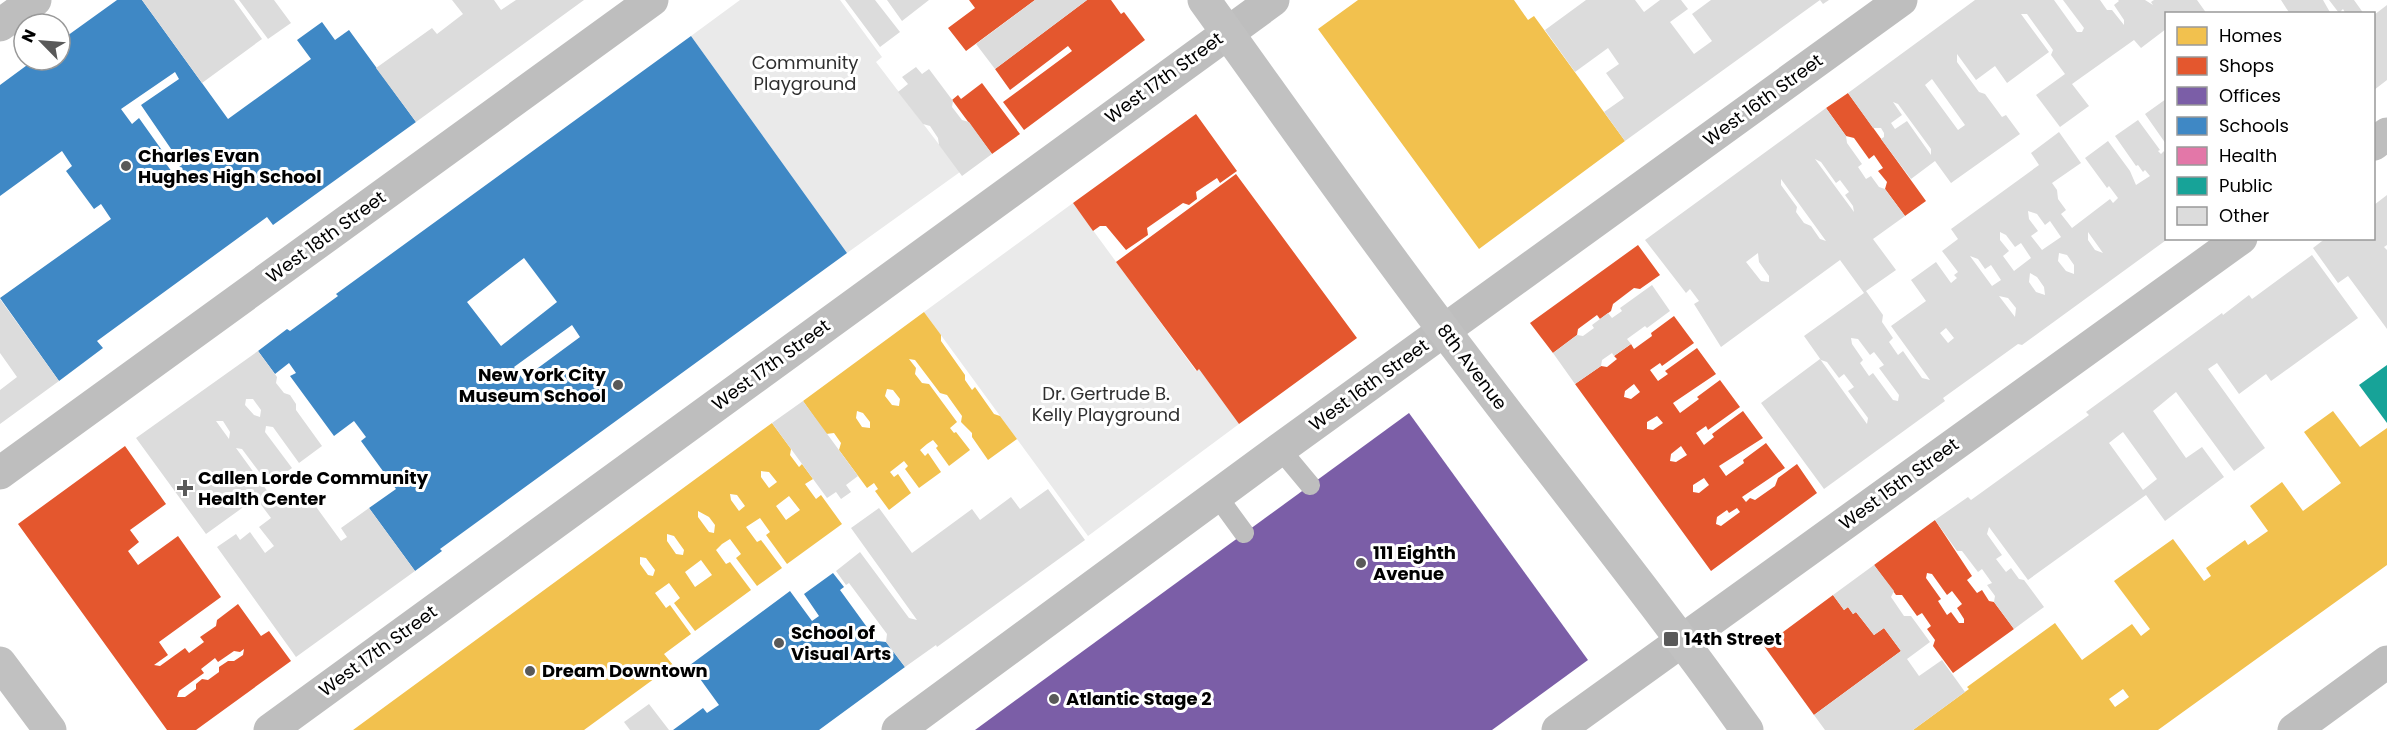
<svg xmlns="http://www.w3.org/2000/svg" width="2387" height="730" font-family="Poppins,sans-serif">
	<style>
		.green { fill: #eaeaea }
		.homes { fill: #f2c14e; fill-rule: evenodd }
		.shops { fill: #e4572e; fill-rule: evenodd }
		.offices { fill: #7b5ea7 }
		.schools { fill: #3f88c5; fill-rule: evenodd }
		.health { fill: #e377a8 }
		.public { fill: #17a398 }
		.building { fill: #dcdcdc; fill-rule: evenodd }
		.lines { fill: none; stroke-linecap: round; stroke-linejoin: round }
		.service { stroke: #bebebe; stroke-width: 20 }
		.minor { stroke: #bebebe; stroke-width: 33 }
		.secondary { stroke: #c1c1c1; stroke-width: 33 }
		.poi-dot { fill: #595959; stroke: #fff; stroke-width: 2 }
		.labels { text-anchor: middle; stroke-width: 6; stroke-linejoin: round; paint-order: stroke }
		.park-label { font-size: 18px; fill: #2f2f2f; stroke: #fff }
		.street-label { font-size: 18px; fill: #000; stroke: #fff }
		.poi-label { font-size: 18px; font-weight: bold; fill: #000; stroke: #fff; text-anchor: start }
	</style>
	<rect width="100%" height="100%" fill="#fff"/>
	<path class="green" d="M740,0H840L882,57L876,62L960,172L847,253L691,36Z
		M1073,203L1196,371L1199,369L1239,424L1088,536L924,312Z"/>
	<path class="homes" d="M1358,0H1514L1528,20L1534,16L1625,141L1479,249L1318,29Z
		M924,312L941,335V341L965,375V380L972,390L975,387L994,414L1000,416L1017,439L988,460L972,437V433L961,422L962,416L947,395L940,393L915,360L909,359L916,368L915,374L922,383L929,384L957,422L950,428L954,433L956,432L970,450L949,466L936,448L938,446L933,440L927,444L920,450L925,456L928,453L941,472L919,488L905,469L908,466L904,461L890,472L894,477L898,474L911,493L889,510L875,491L878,489L874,483L867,488L839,450L841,443L834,433L826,434L803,401ZM887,389L893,390L900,399L899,406L892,405L885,396ZM857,411L863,413L870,422V428L862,427L856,418Z
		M2333,411L2360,447L2387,428V565L2158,730H1913L1969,689L1967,687L2055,623L2082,660L2132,624L2141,636L2150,629L2114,581L2173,539L2204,581L2211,576L2206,568L2245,540L2248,545L2268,531L2250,506L2282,482L2303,511L2341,483L2304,432ZM2123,689L2129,697L2115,707L2109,699Z
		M772,423L791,449L790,455L799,467L802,464L813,479L805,484L816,499L821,495L842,524L787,564L766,535L770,532L760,518L746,527L757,542L761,540L782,568L757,586L736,558L741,554L730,539L722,544L716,550L726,564L730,562L751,590L695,631L674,603L680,598L669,583L655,593L666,608L670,605L691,634L664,654L673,665L584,730H353ZM761,471L769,472L777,482L769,488L761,477ZM730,494L737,495L745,506L739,511L731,500ZM789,496L800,510L786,520L776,506ZM698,511L709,517L715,525L714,533L709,532L698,517ZM667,534L674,536L684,550L683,555L676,554L667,541ZM640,557L646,558L655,570L653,576L648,575L640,564ZM701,560L712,575L695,587L685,572Z"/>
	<path class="shops" d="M969,0H1035L966,51L948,28L975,8Z
		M1087,0H1111L1121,14L1124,12L1145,40L1024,130L1003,102L1072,51L1068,46L1010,90L995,69Z
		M982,83L1020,134L992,154L952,100L958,95L961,99Z
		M1848,93L1926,201L1905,216L1885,189L1887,182L1878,171L1883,168L1874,155L1869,159L1854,138L1846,136L1826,108Z
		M1196,114L1237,171L1220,183L1217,178L1196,192L1197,199L1189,205L1183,203L1147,228L1148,235L1126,250L1106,226H1100L1093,231L1073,203Z
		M1236,174L1357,338L1239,424L1199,369L1197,371L1116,262Z
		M1638,245L1660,275L1640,289L1634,288L1613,304L1611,311L1600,319L1597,315L1578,329L1577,335L1553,353L1530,323Z
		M1674,316L1694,343L1662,366L1660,363L1650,370L1658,381L1668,374L1665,371L1697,348L1716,374L1673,403L1680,413L1699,399L1697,397L1720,380L1740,407L1708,430L1706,426L1696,433L1704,445L1714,437L1712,434L1743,411L1763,438L1719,466L1726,476L1744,463L1743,460L1766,443L1785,468L1742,497L1746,502L1750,498L1755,500L1775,486L1778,478L1797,464L1817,493L1711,571L1575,384L1601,366L1607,367L1617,359L1614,356L1631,344L1634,349L1652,336L1651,333ZM1634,384L1640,392L1631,399L1624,397L1625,391ZM1657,416L1663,423L1653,430L1647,429V422ZM1681,446L1687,455L1676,462L1670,461L1671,454ZM1704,478L1709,485L1699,493L1693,492V485ZM1737,508L1740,512L1721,526L1716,524L1717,517L1727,510L1729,513Z
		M125,446L166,504L130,530L139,542L128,551L138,565L178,536L221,597L159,642L168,655L154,665L160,666L185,648L189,653L204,642L200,637L216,626L217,620L238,604L261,636L269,631L291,661L196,730H167L18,524ZM244,649L243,655L234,661H228L219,667V672L208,680L202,679L196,684V689L185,697H177L179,691L204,673L201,669L210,662L215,658L218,662L234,651L240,652Z
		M1935,520L1972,576L1967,580L1977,593L1982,590L1989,601L1994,602L2014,629L1953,673L1933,646L1935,640L1927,629L1931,626L1922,613L1917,616L1902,595H1896L1874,565ZM1927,573L1932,574L1947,595L1952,591L1962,604L1957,608L1964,619V623H1959L1951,612L1947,615L1938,601L1941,599L1926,578Z
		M1833,595L1844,610L1848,607L1853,614L1856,612L1874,635L1884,628L1901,651L1814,715L1764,646Z"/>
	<path class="offices" d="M1409,413L1588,660L1492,730H975Z"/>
	<path class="schools" d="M117,0H142L228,119L311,59L297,40L322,22L335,40L349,30L416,122L273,225L267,217L97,341L103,348L59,381L0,298L111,219L101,204L94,209L66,171L72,166L62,151L0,196V85L34,60H60V41ZM175,72L179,79L141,105L182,165L172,172L162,158L166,156L139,118L132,124L121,109Z
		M691,36L847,253L440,549L442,551L415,571L369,508L396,489L361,441L366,437L354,421L334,436L290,376L296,373L289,363L275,374L258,351L287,329L290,331L338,296L336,294ZM524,258L557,302L501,346L467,302ZM572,325L580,337L523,379L514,367Z
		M833,573L844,587L840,590L877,641L886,642L905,667L819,730H673L703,708L707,713L719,705L690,665L790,591L812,621L819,616L804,594Z"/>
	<path class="health" d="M179,471L201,498L190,505L170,479Z"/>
	<path class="public" d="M2387,365V423L2359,385Z"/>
	<path class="building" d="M142,0H234L262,39L202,83Z
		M239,0H274L291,23L268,39Z
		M452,0H494L501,10L516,0H584L416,122L376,68L432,28L437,34L463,14Z
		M845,0H875L900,32L880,47Z
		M887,0H929L902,21Z
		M1035,0H1087L995,69L976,44Z
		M1586,0H1635L1644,12L1660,0H1681L1688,9L1670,22L1694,54L1712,41L1692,14L1711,0H1829L1823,4L1820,0L1625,141L1604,112L1624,98L1606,73L1619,64L1608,48L1575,72L1545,30Z
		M1975,0H2054L2077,32H2082L2084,28L2063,0H2100L2107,10H2112L2124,25V20L2114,5L2119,1L2118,0H2145L2153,5L2151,2L2154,0H2197L2207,14H2166V29L2141,48L2134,40L2072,84L2089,106L2060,127L2036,95L2065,74L2051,55L2053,50L2027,14H2021L2049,52L2007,83L1995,66L1976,80L1957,54V62L1979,92L1985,94L2002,117L2006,115L2020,134L1951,183L1935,161L1911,179L1881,139L1884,137V133L1881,128H1873L1848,93ZM1932,79L1965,125L1958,130L1925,85ZM1893,102L1898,104L1931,149V155L1907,121L1895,129L1891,123L1902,115Z
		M2281,0H2323L2331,14H2290Z
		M2329,0H2354L2364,14H2346L2343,9L2339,13Z
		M2387,5V80L2374,90V15Z
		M916,67L922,74L929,69L953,101L952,107L962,120L969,122L992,154L962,176L939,145L938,138L930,126L923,124L898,92L908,84L902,77Z
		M2166,99V144L2145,114Z
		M1826,108L1846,136L1847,143L1862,164L1858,167L1866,179L1871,176L1879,187L1885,189L1905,216L1873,239L1896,270L1866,291L1883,315L1882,322L1893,338L1889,342L1898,355L1903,351L1922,378L1930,380L1891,326L1926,301L1911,280L1936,262L1951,283L1957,278L1954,275L1958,272L1942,251L1958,239L1951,229L2039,165L2031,153L2059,132L2081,163L2052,183L2057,190L2058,199L2066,210L2061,214L2072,228L2110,199L2113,203L2118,198L2109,186L2107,188L2085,158L2108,141L2130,171L2136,185L2150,176L2145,170L2143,172L2138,165L2136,166L2115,136L2138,120L2160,150L2158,151L2161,154L2164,151L2166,155V238H2169L2022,345L2018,344L1943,398L1945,401L1824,489L1761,403L1820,359L1867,424L1868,418L1848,391L1854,387L1844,374L1839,378L1827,362L1821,360L1804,336L1864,293L1840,260L1721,347L1694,304L1699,301L1690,289L1686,293L1645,240ZM1815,159L1821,162L1836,183L1840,180L1849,192L1845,195L1853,206L1854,212ZM1781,179L1826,241L1820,239L1811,226L1804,223L1796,212L1797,207L1781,185ZM2028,211L2037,214L2045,225L2050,221L2061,237L2042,250L2031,236L2038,231L2029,219ZM2000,232L2006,235L2015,247L2021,243L2031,258L2014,271L2003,256L2009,251L2000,240ZM2088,232L2103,253L2095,250L2088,240ZM1758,253L1759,262L1769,276V282L1761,281L1746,262ZM2059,253L2067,255L2074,265V274L2066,271L2058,261ZM1970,256L1978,259L1985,269L1991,265L2001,280L1992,286ZM2030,273L2037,277L2044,287L2045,295L2036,292L2029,282ZM1999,296L2008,298L2016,308L2015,317ZM1946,328L1954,338L1948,343L1940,333ZM1851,338L1858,339L1870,355L1874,352L1884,365L1879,368L1899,395L1898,401L1893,400L1873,373L1869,376L1860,363L1863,360L1852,344Z
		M2387,195V245L2384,247L2387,250V329L2348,276L2338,283L2313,248L2326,238H2374V205Z
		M2312,255L2358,318L2271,381L2266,374L2239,394L2217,363L2208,369L2265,448L2234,471L2176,392L2153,411L2186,458L2202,447L2224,477L2165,521L2146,495L2028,580L1989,527L1987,534L2002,555L1996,559L2006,572L2011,568L2019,579L2024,580L2044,607L2014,629L1994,602L1995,596L1987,585L1992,583L1982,569L1978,572L1962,551H1957L1935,520L1968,497L1971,500L2089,415L2086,412L2222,313L2223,315L2249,295L2252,299ZM2123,432L2157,479L2143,490L2109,443Z
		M1652,285L1670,311L1647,328L1645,326L1627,339L1631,344L1614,356L1612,353L1602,360L1601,366L1575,384L1553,353L1577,335L1583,336L1594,328L1592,325L1608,313L1612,318L1622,311L1620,308Z
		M0,299L59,381L0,424V390L17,377L0,353Z
		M258,351L277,377L276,383L284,393L290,395L296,404V410L322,446L299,463L273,427L266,426L265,432L292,468L269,485L242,449L236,448L276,503L288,495L293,502L306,493L341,541L347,537L341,528L369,508L415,571L296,657L217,547L236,534L240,540L250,532L265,553L274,546L259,527L271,518L256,498L206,534L136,438ZM246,399H253L261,410L260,417L254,415L245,405ZM216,421H223L230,432L229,439Z
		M803,401L858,476L846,485L851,492L841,499L836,492L827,498L772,423Z
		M1048,489L1085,540L937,647L936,645L905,667L886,642L887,634L849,583L846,585L836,571L860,552L909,618L917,620L851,528L879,508L912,553L972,509L980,520L1011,497L1020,509Z
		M1874,565L1894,591L1891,597L1904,616H1911L1930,642L1907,659L1919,676L1942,660L1965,692L1913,730H1825L1814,715L1901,651L1884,628L1874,635L1856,612L1853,614L1848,607L1844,610L1833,595Z
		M649,704L669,730H630L624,722Z"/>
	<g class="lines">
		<path class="service" d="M1280,449L1310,485
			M1217,496L1244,533"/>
		<path class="minor" d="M0,25L35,0
			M2374,144L2387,134
			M0,473L652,0
			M270,730L1273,0
			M898,730L1280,449L1901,0
			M1558,730L2241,238
			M2294,730L2387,662"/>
		<path class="secondary" d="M1204,0C1284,111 1363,224 1446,333C1546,466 1651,595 1747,730
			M0,663L50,730"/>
	</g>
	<g class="poi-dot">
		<circle cx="126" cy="166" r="6"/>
		<circle cx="618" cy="385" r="6"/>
		<path d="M182 479h6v6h6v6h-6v6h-6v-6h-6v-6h6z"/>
		<circle cx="1361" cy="563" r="6"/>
		<rect x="1663" y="631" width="16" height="16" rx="3"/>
		<circle cx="779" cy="643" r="6"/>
		<circle cx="530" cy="671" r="6"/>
		<circle cx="1054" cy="699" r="6"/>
	</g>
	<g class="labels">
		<g class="park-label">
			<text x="805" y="69">Community<tspan x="805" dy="21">Playground</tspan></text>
			<text x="1106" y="400">Dr. Gertrude B.<tspan x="1106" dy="21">Kelly Playground</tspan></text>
		</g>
		<g class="street-label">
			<text transform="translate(1164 78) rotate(-36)" y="6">West 17th Street</text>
			<text transform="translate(1763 100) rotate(-36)" y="6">West 16th Street</text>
			<text transform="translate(326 237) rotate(-36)" y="6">West 18th Street</text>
			<text transform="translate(771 365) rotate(-36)" y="6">West 17th Street</text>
			<text transform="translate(1472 367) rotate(53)" y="6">8th Avenue</text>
			<text transform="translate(1369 385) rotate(-36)" y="6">West 16th Street</text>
			<text transform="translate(1899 484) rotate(-36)" y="6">West 15th Street</text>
			<text transform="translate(378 651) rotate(-36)" y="6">West 17th Street</text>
		</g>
		<g class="poi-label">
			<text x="138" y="162">Charles Evan<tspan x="138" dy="21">Hughes High School</tspan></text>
			<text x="606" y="381" text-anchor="end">New York City<tspan x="606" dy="21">Museum School</tspan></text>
			<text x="198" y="484">Callen Lorde Community<tspan x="198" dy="21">Health Center</tspan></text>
			<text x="1373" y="559">111 Eighth<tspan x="1373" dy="21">Avenue</tspan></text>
			<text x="791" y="639">School of<tspan x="791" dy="21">Visual Arts</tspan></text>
			<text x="1684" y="645">14th Street</text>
			<text x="542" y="677">Dream Downtown</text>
			<text x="1066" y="705">Atlantic Stage 2</text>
		</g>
	</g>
	<rect x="2165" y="12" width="210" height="228" fill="#ffffff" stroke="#999999" stroke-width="1.5"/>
	<rect x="2177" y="27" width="30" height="18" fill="#f2c14e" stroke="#999999" stroke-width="1.5"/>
	<text x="2219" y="42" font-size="18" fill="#000000">Homes</text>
	<rect x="2177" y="57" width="30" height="18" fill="#e4572e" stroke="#999999" stroke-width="1.5"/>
	<text x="2219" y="72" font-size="18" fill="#000000">Shops</text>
	<rect x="2177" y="87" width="30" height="18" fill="#7b5ea7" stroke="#999999" stroke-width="1.5"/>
	<text x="2219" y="102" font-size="18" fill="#000000">Offices</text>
	<rect x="2177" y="117" width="30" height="18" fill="#3f88c5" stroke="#999999" stroke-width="1.5"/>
	<text x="2219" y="132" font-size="18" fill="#000000">Schools</text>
	<rect x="2177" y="147" width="30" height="18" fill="#e377a8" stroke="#999999" stroke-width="1.5"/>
	<text x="2219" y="162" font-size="18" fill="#000000">Health</text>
	<rect x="2177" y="177" width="30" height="18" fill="#17a398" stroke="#999999" stroke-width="1.5"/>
	<text x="2219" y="192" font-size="18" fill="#000000">Public</text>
	<rect x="2177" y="207" width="30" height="18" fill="#dcdcdc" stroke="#999999" stroke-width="1.5"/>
	<text x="2219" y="222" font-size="18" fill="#000000">Other</text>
	<g transform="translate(42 42) rotate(295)"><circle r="28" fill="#ffffff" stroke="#999999" stroke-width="1.5"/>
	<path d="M0-4.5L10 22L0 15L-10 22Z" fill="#595959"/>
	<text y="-9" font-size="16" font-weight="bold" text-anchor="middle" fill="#000000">N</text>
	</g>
</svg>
